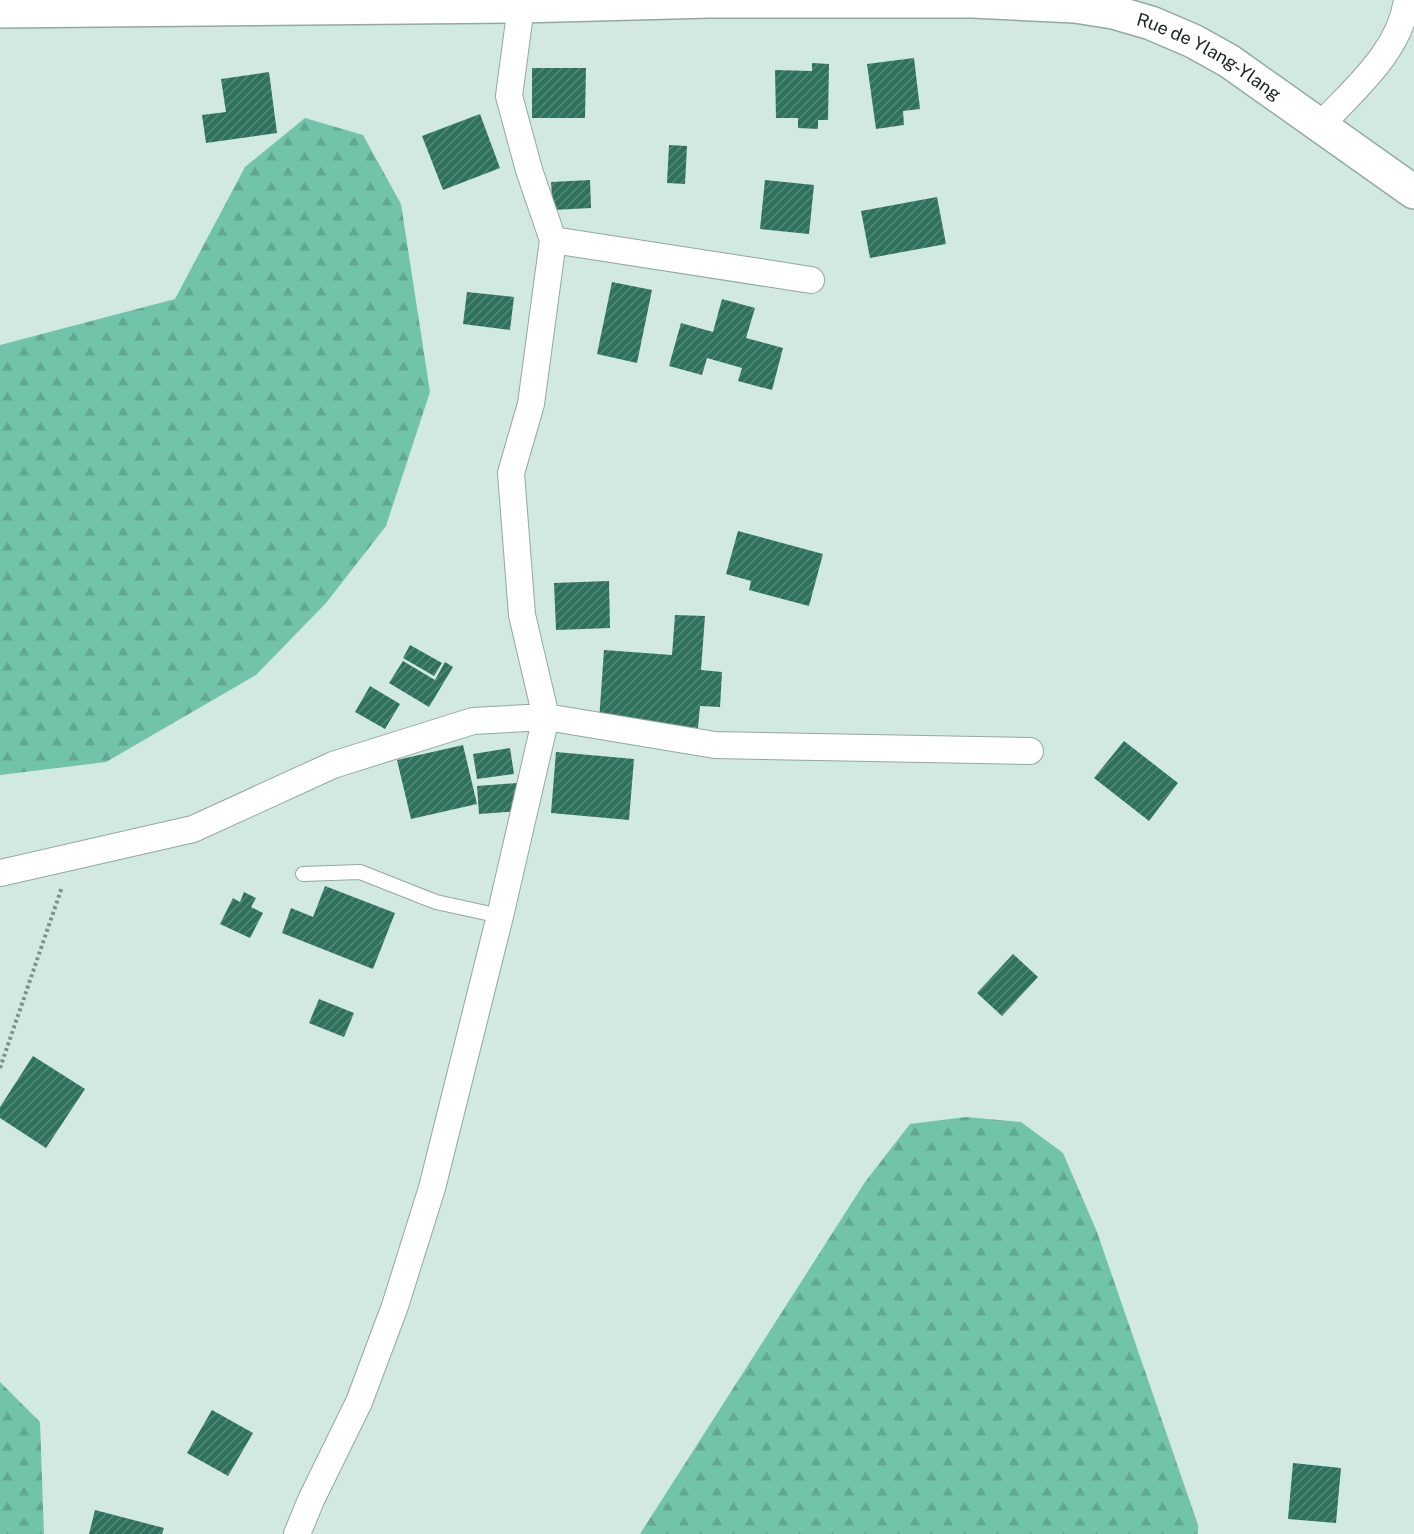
<svg xmlns="http://www.w3.org/2000/svg" width="1414" height="1534" font-family="'Public Sans',sans-serif">
	<style>
		.forest { fill: url(#forest-firs) }
		.building { fill: url(#building-hatch) }
		.lines { fill: none; stroke-linecap: round; stroke-linejoin: round }
		.service-casing { stroke: #92a8a0; stroke-width: 16 }
		.minor-casing { stroke: #92a8a0; stroke-width: 28 }
		.tertiary-casing { stroke: #92a8a0; stroke-width: 36 }
		.path { stroke: #7f908a; stroke-width: 4; stroke-dasharray: 3 3; stroke-linecap: butt }
		.service { stroke: #fff; stroke-width: 14 }
		.minor { stroke: #fff; stroke-width: 26 }
		.tertiary { stroke: #fff; stroke-width: 33 }
		.labels { text-anchor: middle; stroke-width: 6; stroke-linejoin: round; paint-order: stroke }
		.street-label { font-size: 18px; fill: #1b2320; stroke: #def6ed }
	</style>
	<defs>
		<pattern id="forest-firs" width="22" height="20" patternUnits="userSpaceOnUse" patternTransform="scale(1.5)"><rect width="22" height="20" fill="#71c3a9"/><path d="M5 1l3.5 6h-7zM16 11l3.5 6h-7z" fill="#61a791"/></pattern>
		<pattern id="building-hatch" width="6" height="6" patternUnits="userSpaceOnUse" patternTransform="scale(1.5)"><rect width="6" height="6" fill="#2e725e"/><path d="M-1 1l2-2M0 6l6-6M5 7l2-2" fill="none" stroke="#58887a"/></pattern>
	</defs>
	<rect width="100%" height="100%" fill="#d1e9e0"/>
	<path class="forest" d="M305,118L363,135L401,204L430,392L386,526L326,603L256,675L106,762L0,775V345L175,299L245,167Z
		M966,1117L1021,1122L1063,1153L1097,1232L1198,1525V1534H640L865,1182L910,1124Z
		M0,1382L40,1422L44,1534H0Z"/>
	<path class="building" d="M914,58L920,109L903,111L904,125L876,129L867,64Z
		M812,63L829,64L828,120H818V129L798,128V118H776L775,70L812,71Z
		M532,68H586L585,118H532Z
		M269,72L277,133L206,143L202,115L226,112L221,79Z
		M480,114L500,168L443,190L422,136Z
		M669,145L687,146L685,184L667,183Z
		M590,180L591,208L553,210L551,182Z
		M765,180L814,185L809,234L760,229Z
		M937,197L946,244L870,258L861,211Z
		M612,282L652,290L637,363L597,354Z
		M467,292L514,297L510,330L463,324Z
		M722,299L755,308L746,338L783,348L772,390L738,381L742,368L707,358L702,375L669,366L681,323L713,332Z
		M738,531L823,554L809,606L749,590L751,581L726,574Z
		M609,581L610,628L556,630L554,583Z
		M675,615L705,616L701,670L722,672L720,707L700,706L698,728L599,721L604,650L672,655Z
		M410,645L442,663L434,676L403,658Z
		M403,661L435,680L445,662L453,667L429,707L389,683Z
		M370,686L400,704L385,729L355,712Z
		M1124,741L1178,783L1149,821L1094,778Z
		M463,745L477,804L411,819L397,760Z
		M510,748L514,774L477,779L473,754Z
		M556,752L634,759L629,820L551,813Z
		M517,783L519,811L479,814L477,786Z
		M325,886L395,913L373,969L282,933L291,908L313,917Z
		M244,892L256,898L251,907L263,913L250,938L220,924L233,898L240,902Z
		M1013,954L1038,977L1002,1016L977,993Z
		M319,999L354,1013L344,1037L309,1023Z
		M33,1056L85,1089L46,1148L0,1118V1107Z
		M212,1410L253,1433L228,1476L187,1453Z
		M1293,1463L1341,1468L1336,1523L1288,1519Z
		M95,1510L164,1528L162,1534H89Z"/>
	<g class="lines">
		<defs>
			<path id="service" d="M303,874L360,872L436,902L500,916"/>
			<path id="minor" d="M1320,126C1353,90 1400,52 1407,0
				M553,240L811,280
				M0,873L193,829L333,765L473,721L546,717L715,745L1030,751
				M297,1534L311,1500L359,1402L395,1306L432,1188L500,916L546,717L522,615L511,473L531,404L553,240L529,170L509,96L521,6"/>
			<g id="tertiary">
				<path id="s1" d="M0,11L521,6L710,1H972L1075,6L1113,12L1151,23L1193,41L1229,61L1414,192"/>
			</g>
		</defs>
		<use href="#service" class="service-casing"/>
		<use href="#minor" class="minor-casing"/>
		<use href="#tertiary" class="tertiary-casing"/>
		<path class="path" d="M0,1068L62,887"/>
		<use href="#service" class="service"/>
		<use href="#minor" class="minor"/>
		<use href="#tertiary" class="tertiary"/>
	</g>
	<g class="labels">
		<g class="street-label">
			<text dy="6" stroke="none"><textPath href="#s1" startOffset="1220">Rue de Ylang-Ylang</textPath></text>
		</g>
	</g>
</svg>
